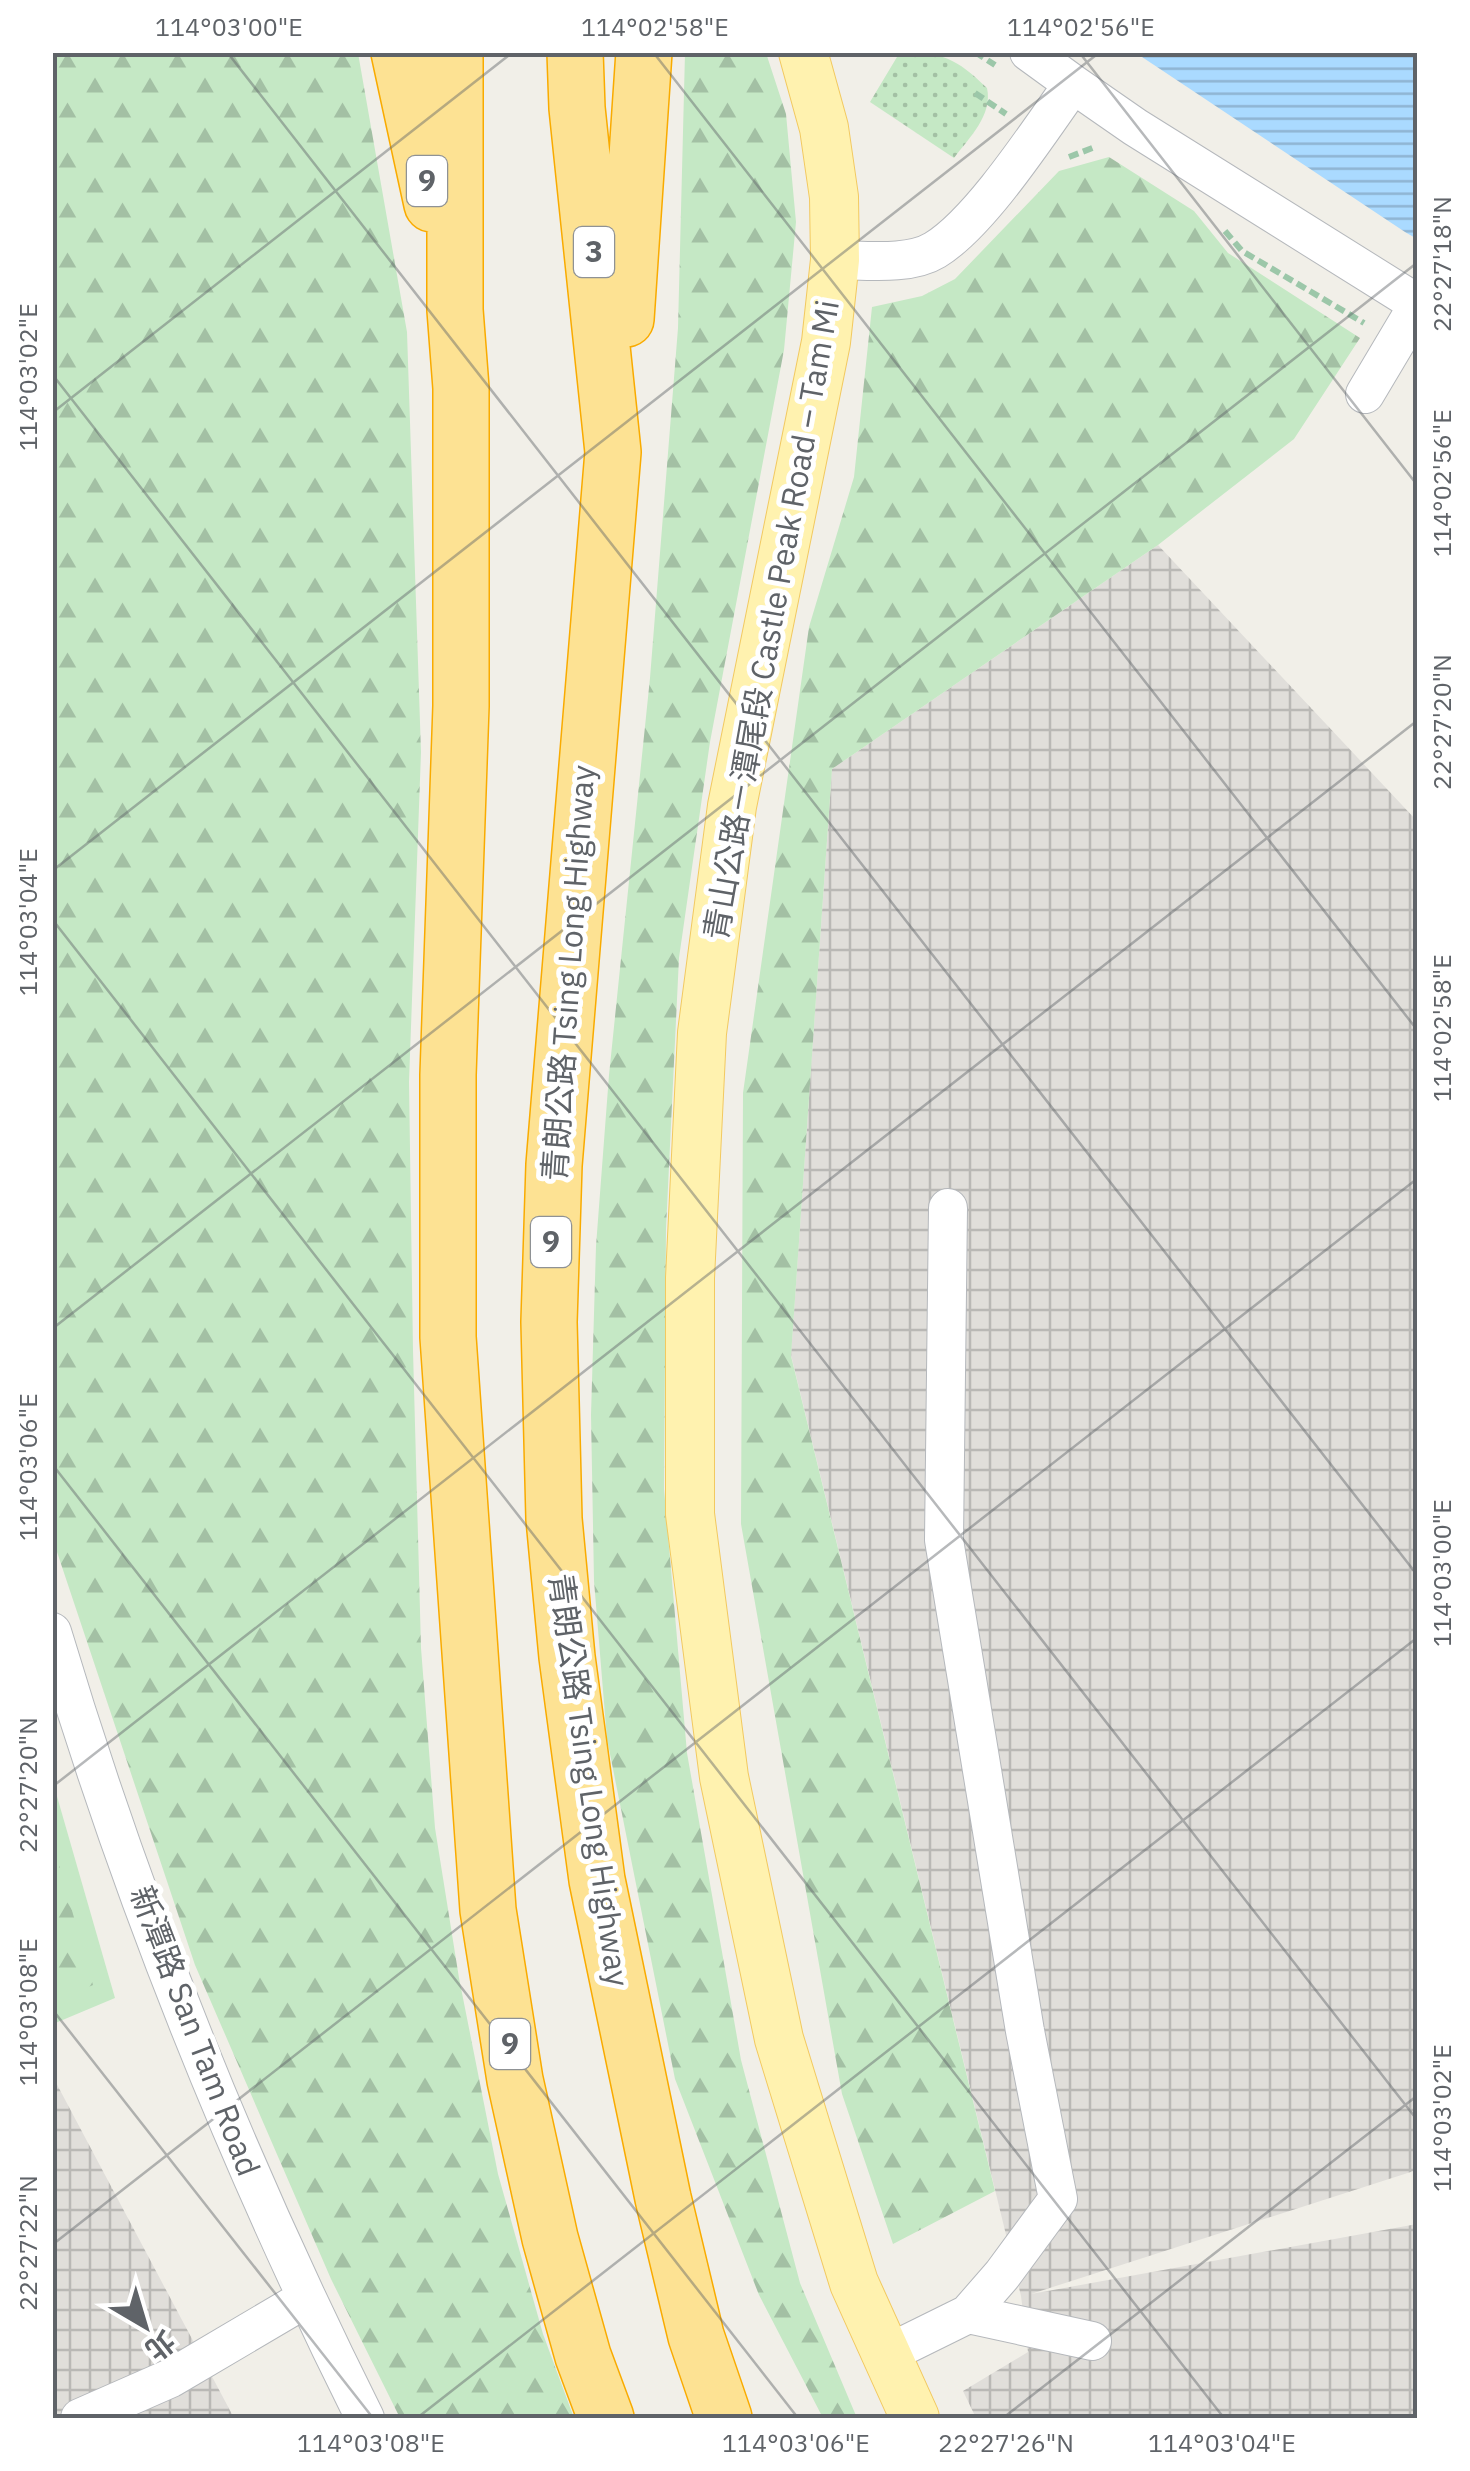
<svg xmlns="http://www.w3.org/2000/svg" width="1470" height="2471" font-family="'IBM Plex Sans','Noto Sans TC',sans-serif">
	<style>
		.industrial { fill: url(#industrial-grid) }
		.grass { fill: #c5e8c5 }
		.forest { fill: url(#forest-firs) }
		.park { fill: url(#park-dots) }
		.water { fill: url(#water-rules) }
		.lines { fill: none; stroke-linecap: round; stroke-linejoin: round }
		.minor-casing { stroke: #b5b8bc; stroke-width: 40 }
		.major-casing { stroke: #f2c960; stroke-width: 50 }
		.highway-casing { stroke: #f9ab00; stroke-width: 58 }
		.path { stroke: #9cc7a9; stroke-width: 6; stroke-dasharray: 10 5; stroke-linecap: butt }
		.minor { stroke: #fff; stroke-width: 38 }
		.major { stroke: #fff2af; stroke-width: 48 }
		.highway { stroke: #fde293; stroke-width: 55 }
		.ticks { fill: none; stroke: #5f6368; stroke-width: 2.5; stroke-opacity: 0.45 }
		.labels { text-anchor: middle; stroke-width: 10; stroke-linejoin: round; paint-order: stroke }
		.shield { fill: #fff; stroke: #8f9295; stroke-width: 2.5 }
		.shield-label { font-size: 30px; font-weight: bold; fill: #5f6368 }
		.street-label { font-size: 32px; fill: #5f6368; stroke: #fff }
		.neatline { fill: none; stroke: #5f6368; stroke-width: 4 }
		.ticks-label { font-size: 25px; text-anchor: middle; fill: #5f6368 }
	</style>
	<defs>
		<pattern id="industrial-grid" width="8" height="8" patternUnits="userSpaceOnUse" patternTransform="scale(2.5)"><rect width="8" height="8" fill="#e0deda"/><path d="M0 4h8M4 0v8" fill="none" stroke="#b9b8b5"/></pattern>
		<pattern id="forest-firs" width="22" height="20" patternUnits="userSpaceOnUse" patternTransform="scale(2.5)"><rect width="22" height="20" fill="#c5e8c5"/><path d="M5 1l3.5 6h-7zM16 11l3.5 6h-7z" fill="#a3c0a4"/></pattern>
		<pattern id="park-dots" width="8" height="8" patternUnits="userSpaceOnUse" patternTransform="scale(2.5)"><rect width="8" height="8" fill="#c5e8c5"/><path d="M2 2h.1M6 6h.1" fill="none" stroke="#a3c0a4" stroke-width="1.8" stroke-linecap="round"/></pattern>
		<pattern id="water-rules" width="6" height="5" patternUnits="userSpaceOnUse" patternTransform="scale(2.5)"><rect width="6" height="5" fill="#aadaff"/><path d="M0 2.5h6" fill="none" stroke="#8eb4d2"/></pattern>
	</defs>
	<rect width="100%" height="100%" fill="#f1efe8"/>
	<path class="industrial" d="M1158,545L1417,821V2170L1031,2294L1417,2224V2418H976L963,2391L1028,2352L1021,2296L791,1355L832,769Z
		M53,2077L234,2418H53Z"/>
	<path class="grass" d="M52,1779L115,1998L53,2024H52Z"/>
	<path class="forest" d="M52,53H358L407,332L421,752L409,1082L413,1350L421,1648L435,1828L459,1978L498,2174L543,2334L574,2418H400L331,2279L195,1965L53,1540Z
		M685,53H766L786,114L796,222L784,350L710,742L679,958L666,1229L664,1489L687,1753L741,2060L800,2283L857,2418H823L759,2295L675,2079L607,1739L594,1581L591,1415L596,1246L609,1075L650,678L678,328Z
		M1109,157L1194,211L1228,253L1360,338L1294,439L1158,545L832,769L791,1356L995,2191L893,2244L842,2094L741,1524L743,1093L809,627L854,477L872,307L922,296L955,279L1059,171Z
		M53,1843L93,1985L53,2003H52Z"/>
	<path class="park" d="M900,52C942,52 956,58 987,88C993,115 969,138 954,158L870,102Z"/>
	<path class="water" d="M1136,53H1417V239L1405,232Z"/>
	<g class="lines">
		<defs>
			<path id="minor" d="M1029,52L1073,84
				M835,260C864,260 909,266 935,250C981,222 1040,130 1073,84L1135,127L1418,304
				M1365,394L1418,305
				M52,1632C133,1903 239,2166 365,2418
				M968,2314L1092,2341
				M887,2354L968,2314L1002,2275L1058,2199L1025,2031L944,1540L948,1208
				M80,2418L171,2378L305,2299"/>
			<path id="major" d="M803,52L824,128L834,197L835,260L826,342L732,806L702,1033L690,1278V1514L724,1777L779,2039L854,2283L915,2418"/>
			<path id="highway" d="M399,52L432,204
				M455,52V310L461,388V706L448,1075V1337L488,1910L515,2080L550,2238L583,2356L606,2418
				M575,52L577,108L613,452L554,1165L549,1322L554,1519L567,1657L597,1880L663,2198L696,2336L724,2418
				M626,319L644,52"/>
		</defs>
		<use href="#minor" class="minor-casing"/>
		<use href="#major" class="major-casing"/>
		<use href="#highway" class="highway-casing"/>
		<path class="path" d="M975,52L995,65
			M975,93L1006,114
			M1069,157L1095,147
			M1225,231L1242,251L1364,323"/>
		<use href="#minor" class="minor"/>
		<use href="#major" class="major"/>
		<use href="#highway" class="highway"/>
	</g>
	<path class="ticks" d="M227,52L1418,1576M653,52L1418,1031M1079,52L1418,486M52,374L1418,2121M52,413L513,52M52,871L1100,52M52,919L1224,2418M52,1329L1418,262M52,1464L798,2418M52,1787L1418,720M52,2009L373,2418M52,2245L1418,1178M417,2418L1418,1637M1003,2418L1418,2095"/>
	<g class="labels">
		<g class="shield">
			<rect x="407" y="156" width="40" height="50" rx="8"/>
			<rect x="574" y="227" width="40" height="50" rx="8"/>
			<rect x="531" y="1217" width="40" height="50" rx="8"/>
			<rect x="490" y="2019" width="40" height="50" rx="8"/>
		</g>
		<g class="shield-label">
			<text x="427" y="191">9</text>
			<text x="594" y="262">3</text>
			<text x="551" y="1252">9</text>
			<text x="510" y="2054">9</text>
		</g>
		<g class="street-label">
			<text transform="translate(772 620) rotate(-80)" y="11">青山公路－潭尾段 Castle Peak Road – Tam Mi</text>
			<text transform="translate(569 973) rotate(-86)" y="11">青朗公路 Tsing Long Highway</text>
			<text transform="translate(589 1780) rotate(82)" y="11">青朗公路 Tsing Long Highway</text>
			<text transform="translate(195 2031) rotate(69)" y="11">新潭路 San Tam Road</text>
		</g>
	</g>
	<rect width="1470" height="2471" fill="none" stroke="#ffffff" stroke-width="110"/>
	<g transform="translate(145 2326) rotate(142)" stroke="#ffffff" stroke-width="8" paint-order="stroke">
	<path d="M0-8L18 38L0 25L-18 38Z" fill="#5f6368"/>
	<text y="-15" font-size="28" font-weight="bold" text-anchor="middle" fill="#5f6368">北</text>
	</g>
	<rect x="55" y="55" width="1360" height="2361" class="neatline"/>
	<g class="ticks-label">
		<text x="229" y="36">114°03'00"E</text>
		<text x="655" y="36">114°02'58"E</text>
		<text x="1081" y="36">114°02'56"E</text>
		<text transform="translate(1442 264) rotate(-90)" y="9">22°27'18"N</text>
		<text transform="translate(28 377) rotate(-90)" y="9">114°03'02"E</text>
		<text transform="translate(1442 483) rotate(-90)" y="9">114°02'56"E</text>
		<text transform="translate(1442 722) rotate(-90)" y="9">22°27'20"N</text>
		<text transform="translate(28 922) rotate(-90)" y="9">114°03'04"E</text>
		<text transform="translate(1442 1028) rotate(-90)" y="9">114°02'58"E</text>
		<text transform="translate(28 1467) rotate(-90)" y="9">114°03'06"E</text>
		<text transform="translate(1442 1573) rotate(-90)" y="9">114°03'00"E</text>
		<text transform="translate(28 1785) rotate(-90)" y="9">22°27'20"N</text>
		<text transform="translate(28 2012) rotate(-90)" y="9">114°03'08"E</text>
		<text transform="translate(1442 2118) rotate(-90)" y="9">114°03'02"E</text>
		<text transform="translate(28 2243) rotate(-90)" y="9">22°27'22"N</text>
		<text x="371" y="2452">114°03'08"E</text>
		<text x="796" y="2452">114°03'06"E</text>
		<text x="1006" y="2452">22°27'26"N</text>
		<text x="1222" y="2452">114°03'04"E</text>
	</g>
</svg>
